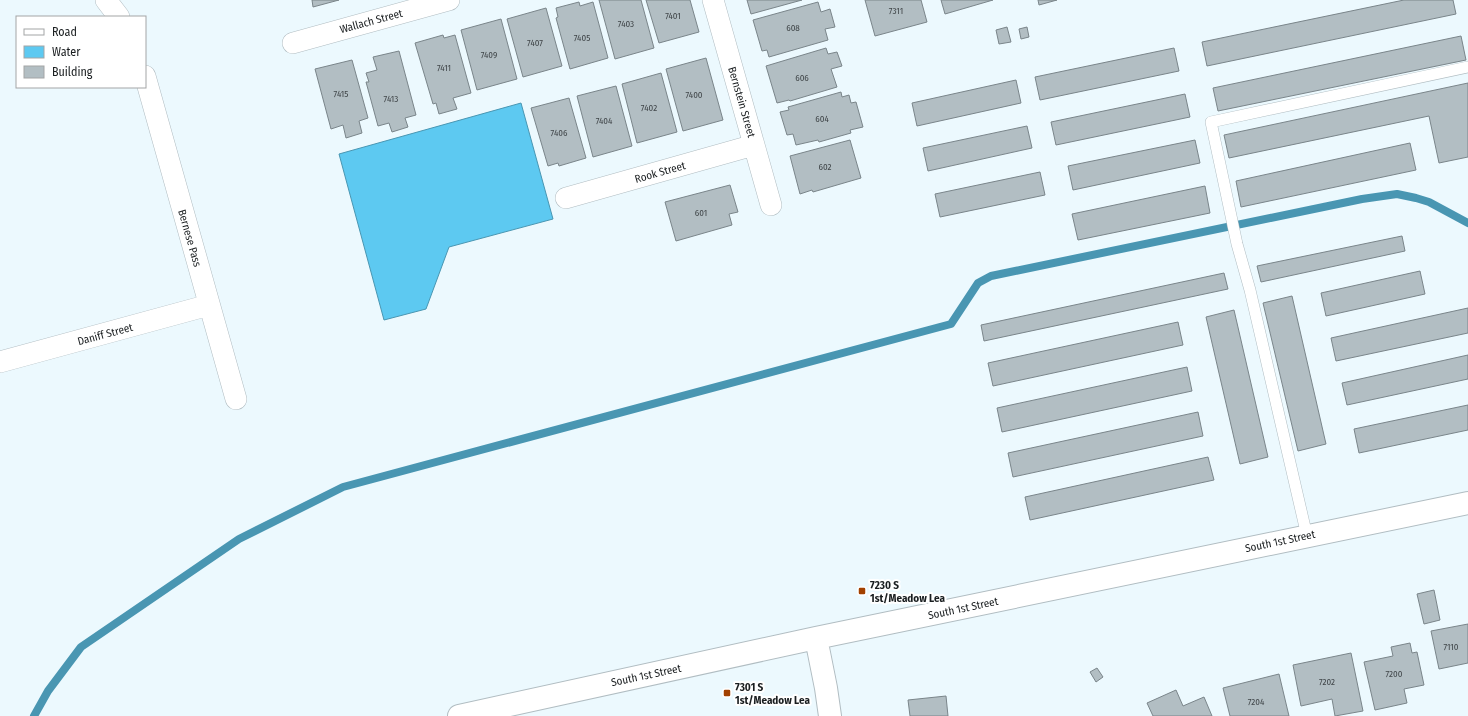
<svg xmlns="http://www.w3.org/2000/svg" width="1468" height="716" font-family="'Fira Sans Condensed',sans-serif">
	<style>
		.water { fill: #5dc9f1; stroke: #4996b2 }
		.lines { fill: none; stroke-linecap: round; stroke-linejoin: round }
		.stream { stroke: #4996b2; stroke-width: 8 }
		.building { fill: #b2bec3; stroke: #7a858a }
		.lane-casing { stroke: #b1bdc2; stroke-width: 12 }
		.street-casing { stroke: #b1bdc2; stroke-width: 22 }
		.secondary-casing { stroke: #b1bdc2; stroke-width: 24 }
		.lane { stroke: #fff; stroke-width: 11 }
		.street { stroke: #fff; stroke-width: 21 }
		.secondary { stroke: #fff; stroke-width: 22 }
		.poi-dot { fill: #a24100; stroke: #fff; stroke-width: 1.5 }
		.labels { text-anchor: middle; stroke-width: 4; stroke-linejoin: round; paint-order: stroke }
		.number-label { font-size: 9px; fill: #404649 }
		.street-label { font-size: 11px; fill: #1a1e20; stroke: #fff }
		.poi-label { font-size: 11px; font-weight: bold; fill: #1a1e20; stroke: #fff; text-anchor: start }
	</style>
	<rect width="100%" height="100%" fill="#ecf9fe"/>
	<path class="water" d="M521,103L553,219L449,247L426,309L384,320L339,154Z"/>
	<g class="lines">
		<path class="stream" d="M34,716L48,691L81,647L239,539L343,487L951,324L978,283L991,276L1362,199L1397,194L1416,198L1429,202L1468,223"/>
	</g>
	<path class="building" d="M312,0H339L313,7Z
		M599,0H641L654,48L615,59Z
		M646,0H690L699,32L659,43Z
		M747,0H802L751,14Z
		M865,0H921L927,22L875,36Z
		M941,0H993L945,14Z
		M1038,0H1057L1039,5Z
		M1404,0H1453L1456,14L1207,66L1202,42Z
		M579,2L580,6L593,2L608,58L570,69L556,18L558,17L556,8Z
		M818,2L821,12L830,9L835,27L825,29L828,40L769,57L767,50L762,51L753,20Z
		M546,8L562,66L523,77L507,19Z
		M501,19L517,79L477,90L461,30Z
		M1007,27L1011,42L999,44L996,30Z
		M1027,27L1029,37L1021,39L1019,29Z
		M443,35L444,38L455,35L471,93L453,98L457,109L439,114L436,103L433,104L415,43Z
		M1461,36L1466,60L1218,111L1213,88Z
		M826,48L828,54L837,52L842,66L831,69L837,87L790,101L789,100L777,103L766,66Z
		M1174,48L1179,71L1040,100L1035,77Z
		M399,51L416,115L405,118L408,127L392,132L389,123L378,126L366,82H369L366,73L377,70L373,57Z
		M706,58L723,120L683,131L666,69Z
		M352,60L368,118L359,121L362,133L346,138L343,125L331,129L315,69Z
		M661,73L677,132L637,143L622,84Z
		M1016,80L1021,103L917,126L912,103Z
		M1468,83V157L1439,163L1429,116L1229,158L1224,135Z
		M616,86L632,146L593,157L577,96Z
		M841,92L842,97L849,95L851,103L856,102L863,127L850,130L851,133L819,142L818,140L796,145L793,134L787,135L780,112L789,110L788,107Z
		M1185,94L1190,117L1056,145L1051,122Z
		M569,98L586,158L559,166L558,163L548,166L531,108Z
		M1027,126L1032,148L928,171L923,148Z
		M850,140L861,178L813,192L812,190L800,194L790,156Z
		M1195,140L1200,163L1073,190L1068,166Z
		M1410,143L1416,170L1241,207L1236,181Z
		M1040,172L1045,195L940,217L935,194Z
		M730,185L738,212L729,214L732,225L676,241L665,202Z
		M1205,186L1210,213L1078,240L1072,214Z
		M1402,236L1405,251L1261,282L1257,266Z
		M1420,271L1425,294L1326,316L1321,293Z
		M1224,273L1228,289L984,341L981,325Z
		M1292,296L1326,444L1298,451L1263,303Z
		M1468,308V333L1336,361L1331,338Z
		M1234,310L1268,457L1240,464L1206,317Z
		M1178,322L1183,345L993,386L988,363Z
		M1468,355V379L1347,405L1342,383Z
		M1187,367L1192,391L1002,432L997,408Z
		M1468,405V430L1359,453L1354,429Z
		M1198,412L1203,436L1013,477L1008,453Z
		M1208,457L1214,480L1030,520L1025,497Z
		M1434,590L1440,620L1424,624L1417,594Z
		M1468,624V663L1439,669L1431,631Z
		M1410,643L1412,653L1417,652L1424,685L1404,689L1407,703L1375,710L1364,662L1393,656L1391,647Z
		M1351,653L1363,711L1335,716L1332,699L1301,706L1293,665Z
		M1097,668L1103,677L1096,682L1090,672Z
		M1279,674L1289,716H1230L1223,688Z
		M1176,690L1183,706L1204,697L1212,716H1153L1147,703Z
		M946,696L948,716H910L908,700Z"/>
	<g class="lines">
		<defs>
			<path id="lane" d="M1307,536L1250,290L1237,244L1211,122L1468,67"/>
			<path id="street" d="M106,0L119,17
				M713,0L771,205
				M293,43L449,0
				M145,76L236,399
				M566,198L754,145
				M0,362L209,305"/>
			<path id="secondary" d="M816,638L826,688L830,716
				M459,716L816,638L1468,503"/>
		</defs>
		<use href="#lane" class="lane-casing"/>
		<use href="#street" class="street-casing"/>
		<use href="#secondary" class="secondary-casing"/>
		<use href="#lane" class="lane"/>
		<use href="#street" class="street"/>
		<use href="#secondary" class="secondary"/>
	</g>
	<g class="poi-dot">
		<rect x="858" y="587" width="8" height="8" rx="2"/>
		<rect x="723" y="689" width="8" height="8" rx="2"/>
	</g>
	<g class="labels">
		<g class="number-label">
			<text x="896" y="14">7311</text>
			<text x="673" y="19">7401</text>
			<text x="626" y="27">7403</text>
			<text x="793" y="31">608</text>
			<text x="582" y="41">7405</text>
			<text x="535" y="46">7407</text>
			<text x="489" y="58">7409</text>
			<text x="444" y="71">7411</text>
			<text x="802" y="81">606</text>
			<text x="341" y="97">7415</text>
			<text x="694" y="98">7400</text>
			<text x="391" y="102">7413</text>
			<text x="649" y="111">7402</text>
			<text x="822" y="122">604</text>
			<text x="604" y="124">7404</text>
			<text x="559" y="136">7406</text>
			<text x="825" y="170">602</text>
			<text x="701" y="216">601</text>
			<text x="1451" y="650">7110</text>
			<text x="1394" y="677">7200</text>
			<text x="1327" y="685">7202</text>
			<text x="1256" y="705">7204</text>
		</g>
		<g class="street-label">
			<text transform="translate(371 21) rotate(-15)" y="4">Wallach Street</text>
			<text transform="translate(742 102) rotate(74)" y="4">Bernstein Street</text>
			<text transform="translate(660 172) rotate(-16)" y="4">Rook Street</text>
			<text transform="translate(190 238) rotate(74)" y="4">Bernese Pass</text>
			<text transform="translate(105 334) rotate(-15)" y="4">Daniff Street</text>
			<text transform="translate(1280 541) rotate(-12)" y="4">South 1st Street</text>
			<text transform="translate(963 608) rotate(-12)" y="4">South 1st Street</text>
			<text transform="translate(646 675) rotate(-12)" y="4">South 1st Street</text>
		</g>
		<g class="poi-label">
			<text x="870" y="589">7230 S<tspan x="870" dy="13">1st/Meadow Lea</tspan></text>
			<text x="735" y="691">7301 S<tspan x="735" dy="13">1st/Meadow Lea</tspan></text>
		</g>
	</g>
	<rect x="16" y="16" width="130" height="72" fill="#ffffff" stroke="#a3a5a6"/>
	<rect x="24" y="29" width="20" height="6" fill="#ffffff" stroke="#a3a5a6"/>
	<text x="52" y="36" font-size="12" fill="#1a1e20">Road</text>
	<rect x="24" y="46" width="20" height="12" fill="#5dc9f1" stroke="#a3a5a6"/>
	<text x="52" y="56" font-size="12" fill="#1a1e20">Water</text>
	<rect x="24" y="66" width="20" height="12" fill="#b2bec3" stroke="#a3a5a6"/>
	<text x="52" y="76" font-size="12" fill="#1a1e20">Building</text>
</svg>
